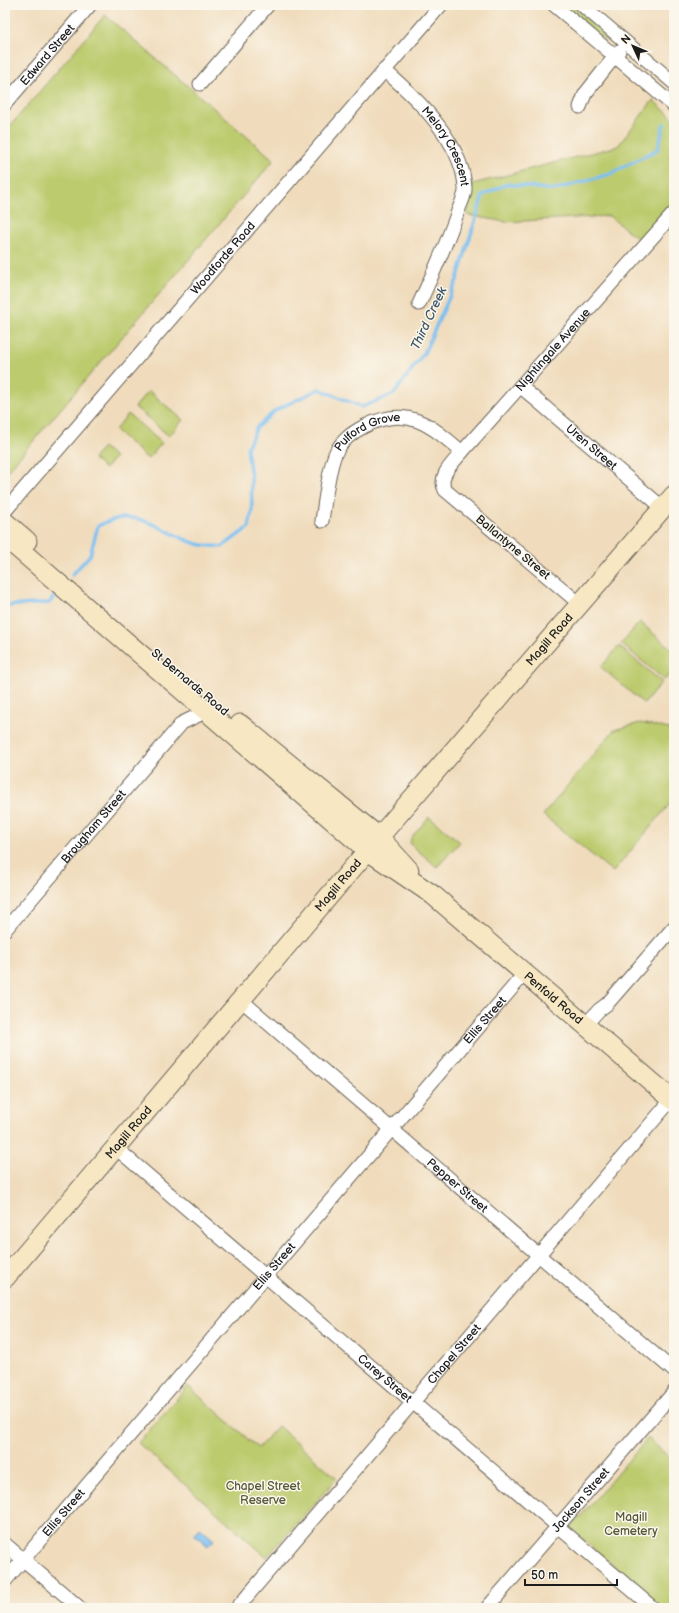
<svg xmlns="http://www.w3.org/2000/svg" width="679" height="1613" font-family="'Balsamiq Sans',sans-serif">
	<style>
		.green { fill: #bccb6d; stroke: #6c7444 }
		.water { fill: #7abff1; stroke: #4b6e86 }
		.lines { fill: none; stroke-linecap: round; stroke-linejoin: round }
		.stream { stroke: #7abff1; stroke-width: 3.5 }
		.street-casing { stroke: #665f54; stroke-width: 15 }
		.secondary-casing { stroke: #665f54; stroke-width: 21 }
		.street { stroke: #fff; stroke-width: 13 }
		.secondary { stroke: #f7e8c3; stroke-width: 19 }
		.labels { text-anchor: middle; stroke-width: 3; stroke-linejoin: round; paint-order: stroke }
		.street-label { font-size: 12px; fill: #1c1c1c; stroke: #fbf7ec }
		.park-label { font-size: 12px; fill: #545938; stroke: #fbf7ec }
		.water-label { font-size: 13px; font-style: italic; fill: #3d5567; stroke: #fbf7ec }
	</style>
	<rect width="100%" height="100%" fill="#fbf7ec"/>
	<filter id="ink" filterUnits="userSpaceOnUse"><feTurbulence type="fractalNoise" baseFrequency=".025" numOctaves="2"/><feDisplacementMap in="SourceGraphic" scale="8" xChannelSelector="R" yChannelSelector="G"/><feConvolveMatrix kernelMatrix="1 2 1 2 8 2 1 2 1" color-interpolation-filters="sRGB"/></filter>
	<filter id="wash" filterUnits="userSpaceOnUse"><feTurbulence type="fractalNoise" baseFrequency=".012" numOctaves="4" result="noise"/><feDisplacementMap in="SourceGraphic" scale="16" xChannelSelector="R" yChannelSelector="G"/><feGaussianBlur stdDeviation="0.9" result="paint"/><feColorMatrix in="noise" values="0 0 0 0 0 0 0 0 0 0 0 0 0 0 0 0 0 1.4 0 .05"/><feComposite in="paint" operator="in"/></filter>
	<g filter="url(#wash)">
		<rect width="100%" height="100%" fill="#f0dcbc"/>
		<path class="green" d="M564,5H572L610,37L606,41Z
			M105,15L274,160L5,474V132Z
			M653,100L674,119V205L641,241L609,216L506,222L467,215L473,184L618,146Z
			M149,391L183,420L169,436L135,407Z
			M128,414L162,443L148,459L115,430Z
			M103,447L115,457L105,469L93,459Z
			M640,622L674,651V670L665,680L621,644Z
			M619,646L662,682L644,704L601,667Z
			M640,723L674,730V799L613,872L543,815L614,730Z
			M429,817L460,842L437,867L410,844L411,838Z
			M188,1386L258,1448L278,1426L337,1478L267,1557L138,1443Z
			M648,1438L674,1462V1608H662L570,1528Z"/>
		<path class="water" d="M200,1528L214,1540L208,1546L194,1534Z"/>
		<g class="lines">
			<path class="stream" d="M72,575L90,555L98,526C137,504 159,531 194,543C203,546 213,546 222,547L249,527L252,511L251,477L247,448L257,427L276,410L319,389L362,407L394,394L424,353L457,280L483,195L507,184L554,190L610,174L658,149L664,124
				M5,606L49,603L59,591"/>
		</g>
	</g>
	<g filter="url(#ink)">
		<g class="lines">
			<defs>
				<g id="street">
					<path d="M554,5L674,106"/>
					<path d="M582,5L674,83"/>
					<path id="s1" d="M384,70C416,97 463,143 465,188C466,195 460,205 458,211C447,243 433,274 419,304"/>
					<path d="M200,84L268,5"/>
					<path id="s2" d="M5,104L90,5"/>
					<path d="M580,107L585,94L619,51"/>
					<path id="s3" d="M520,386L663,508"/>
					<path id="s4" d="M5,511L441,5"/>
					<path id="s5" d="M322,521C325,502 328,470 336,452C342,440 353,432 365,426C407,405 430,424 462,452"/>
					<path id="s6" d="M580,604L445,490C437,476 454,462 462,452L674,213"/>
					<path id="s7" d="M5,930L182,723L201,714L209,713"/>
					<path id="s8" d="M241,1000L674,1371"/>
					<path d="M585,1025L599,1010L607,1004L674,927"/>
					<path id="s9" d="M116,1148L653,1608"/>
					<path d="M5,1544L80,1608"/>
					<path id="s10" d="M5,1581L525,973"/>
					<path id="s11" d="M237,1608L672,1099"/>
					<path id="s12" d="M487,1608L674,1392"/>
				</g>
				<g id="secondary">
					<path d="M5,522L27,541"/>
					<path id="s13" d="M5,537L368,851L433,895L674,1101"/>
					<path d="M240,724L379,837L409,870"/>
					<path id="s14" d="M5,1278L379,837L674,495"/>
				</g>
			</defs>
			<use href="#street" class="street-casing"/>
			<use href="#secondary" class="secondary-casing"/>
			<use href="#street" class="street"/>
			<use href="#secondary" class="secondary"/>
		</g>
	</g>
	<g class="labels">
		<g class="street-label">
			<text dy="4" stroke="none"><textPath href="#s2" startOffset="65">Edward Street</textPath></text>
			<text dy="4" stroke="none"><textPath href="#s1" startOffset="100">Melory Crescent</textPath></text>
			<text dy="4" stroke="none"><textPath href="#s4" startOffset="334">Woodforde Road</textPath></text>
			<text dy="4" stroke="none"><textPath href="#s6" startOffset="358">Nightingale Avenue</textPath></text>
			<text dy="4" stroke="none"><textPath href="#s5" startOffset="110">Pulford Grove</textPath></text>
			<text dy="4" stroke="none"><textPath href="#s3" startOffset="94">Uren Street</textPath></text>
			<text transform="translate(513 547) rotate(40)" y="4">Ballantyne Street</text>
			<text dy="4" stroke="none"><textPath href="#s14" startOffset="839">Magill Road</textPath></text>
			<text transform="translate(190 682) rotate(40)" y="4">St Bernards Road</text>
			<text dy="4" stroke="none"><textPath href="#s7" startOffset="136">Brougham Street</textPath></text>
			<text dy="4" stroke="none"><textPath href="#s14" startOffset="515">Magill Road</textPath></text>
			<text dy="4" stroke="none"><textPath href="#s13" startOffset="717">Penfold Road</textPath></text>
			<text dy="4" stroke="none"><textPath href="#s10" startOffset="738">Ellis Street</textPath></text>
			<text dy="4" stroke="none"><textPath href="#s14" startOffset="191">Magill Road</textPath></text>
			<text dy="4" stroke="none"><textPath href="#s8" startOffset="285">Pepper Street</textPath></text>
			<text dy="4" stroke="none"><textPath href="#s10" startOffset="414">Ellis Street</textPath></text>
			<text dy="4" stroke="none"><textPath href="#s11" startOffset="334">Chapel Street</textPath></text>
			<text dy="4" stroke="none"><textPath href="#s9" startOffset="354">Carey Street</textPath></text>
			<text dy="4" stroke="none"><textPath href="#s12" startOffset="143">Jackson Street</textPath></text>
			<text dy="4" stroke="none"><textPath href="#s10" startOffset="90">Ellis Street</textPath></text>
		</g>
		<g class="park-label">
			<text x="263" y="1490">Chapel Street<tspan x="263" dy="14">Reserve</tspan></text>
			<text x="631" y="1521">Magill<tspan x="631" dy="14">Cemetery</tspan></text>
		</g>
		<g class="water-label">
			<text transform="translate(428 318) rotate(-65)" y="5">Third Creek</text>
		</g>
	</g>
	<rect width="679" height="1613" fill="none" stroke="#fbf7ec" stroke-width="20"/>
	<g transform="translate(633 46) rotate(314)" stroke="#fbf7ec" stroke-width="3" paint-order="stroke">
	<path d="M0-3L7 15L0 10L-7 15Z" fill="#1c1c1c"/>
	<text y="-6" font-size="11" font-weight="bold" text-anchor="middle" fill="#1c1c1c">N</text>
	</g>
	<path d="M525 1579v6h92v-6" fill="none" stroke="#1c1c1c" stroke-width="2"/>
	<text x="531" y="1579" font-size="12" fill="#1c1c1c" stroke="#fbf7ec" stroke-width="3" paint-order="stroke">50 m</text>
</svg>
